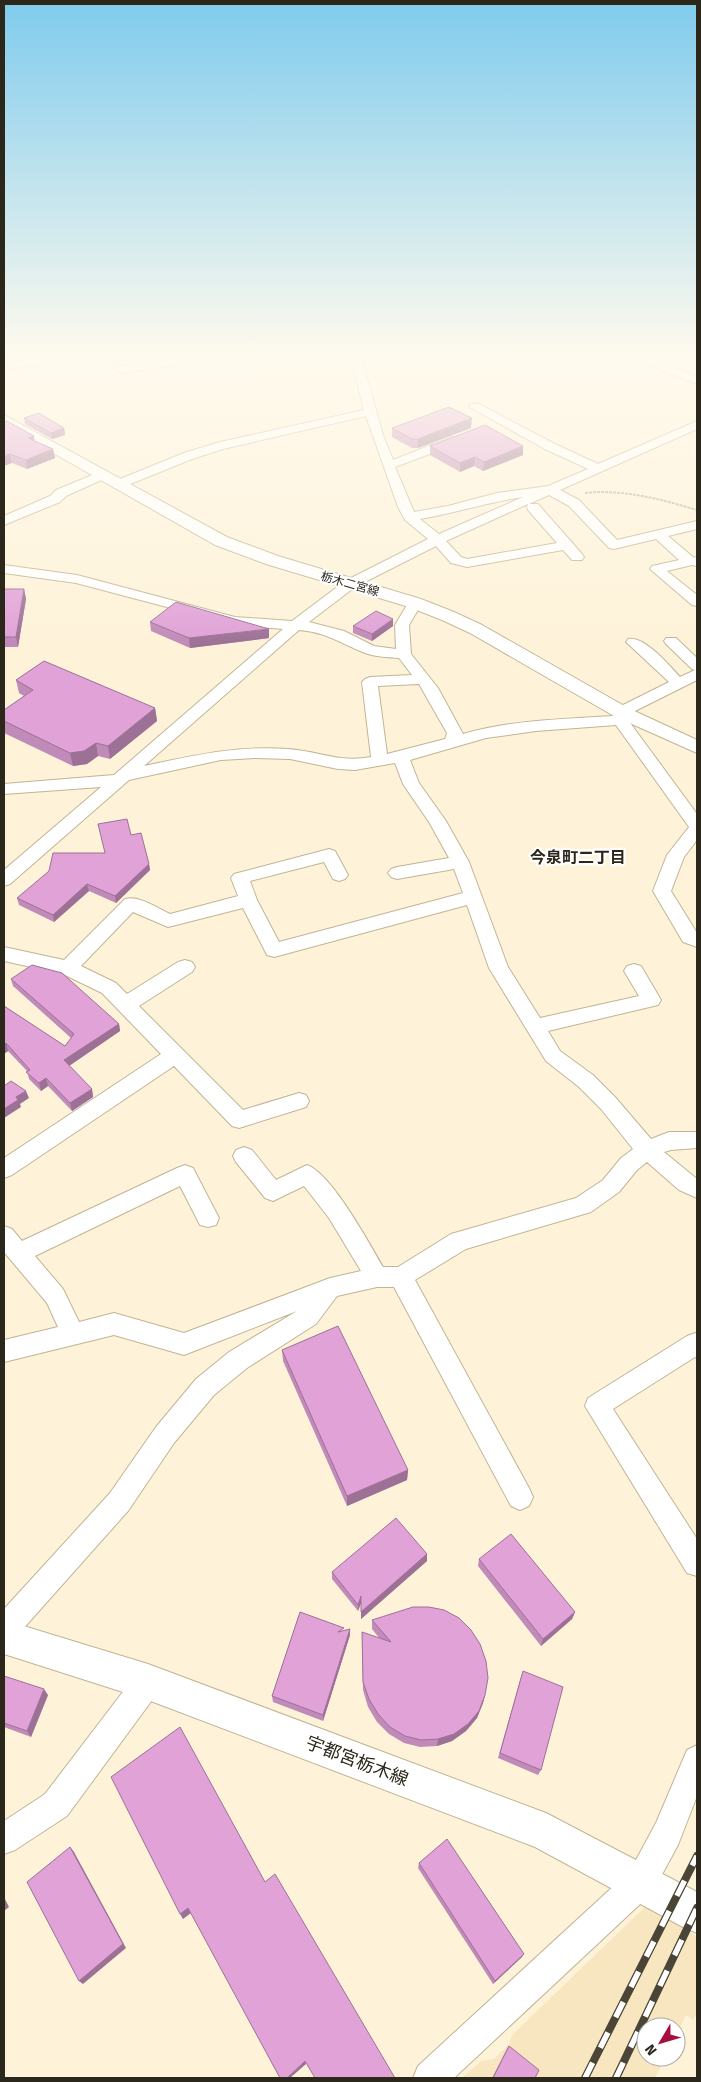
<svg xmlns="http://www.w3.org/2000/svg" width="701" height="2082" font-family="'Fira Sans','Noto Sans JP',sans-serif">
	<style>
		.built { fill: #f7e6bf }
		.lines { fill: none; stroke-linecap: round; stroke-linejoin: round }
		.minor-casing { stroke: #c1b495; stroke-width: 2 }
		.major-casing { stroke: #c1b495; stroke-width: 2 }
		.path { stroke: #beb49f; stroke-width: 2; stroke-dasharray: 3 1; stroke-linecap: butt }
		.minor { fill: #fff; fill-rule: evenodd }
		.major { fill: #fff; fill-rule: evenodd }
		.rail-casing { stroke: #4b4537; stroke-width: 8 }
		.rail { stroke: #fff; stroke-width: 5.5; stroke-dasharray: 17; stroke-linecap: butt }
		.wall { fill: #c18bb9 }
		.shaded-wall { fill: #9d7196 }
		.building { fill: #e0a2d7; stroke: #9d7196 }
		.labels { text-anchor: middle; stroke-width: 4.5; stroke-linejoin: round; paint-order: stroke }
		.far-street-label { font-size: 12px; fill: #2c271b; stroke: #fff }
		.neighbourhood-label { font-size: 16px; font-weight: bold; fill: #2c271b; stroke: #fff }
		.near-street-label { font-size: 18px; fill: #2c271b; stroke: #fff }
	</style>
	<rect width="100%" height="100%" fill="#fef3d9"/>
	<path class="built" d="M646,1906H655L697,1937V2012L693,2020L686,2015L676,2036V2027H646V2057H666L655,2078H462L481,2061L494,2059L509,2044L512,2035Z"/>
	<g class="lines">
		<defs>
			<path id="minor" d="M109,354H146C137,363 57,363 38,365C27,366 15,368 4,370V364L38,358Z
				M207,354H234L229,357L129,372H121L115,369L121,366Z
				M350,354H360L383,435L393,460L451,437H459L461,440L459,443L395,467L414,512L448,506L497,493L548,486L588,469L545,449L471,408L469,406L471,404H479L553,443L598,464L697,421V429L560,490L579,500L617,540L697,521V529L668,536L693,557L697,558V566L692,565L667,571L697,595V606L692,605L650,569L652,566L679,560L656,539L614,549L609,548L569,506L549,495L529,504H538L582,554L584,557L582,560H572L563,550L467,567L451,563L436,546L355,587L309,622L344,631L374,646L396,649L395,625L410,600H420L422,603L409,625L411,654L438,688L463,734C511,720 563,719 613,716L615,709L669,682L626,642L628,639C644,635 669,665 680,677L695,670L692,669L666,644L664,641L666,638H676L697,658V680L629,714L628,720L697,814V840L684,857L671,891L697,933V947L683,942L653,891L667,855L689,827L616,725L536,731L486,738L410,760L419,783L446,821L469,862L508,967L540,1018L639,996L624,971L627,966L634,964L641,966L661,1000L658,1005L548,1031L560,1051L593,1075L615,1097L651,1139L669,1132H697V1148L671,1150L664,1152L697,1179V1198L679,1190L647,1162L637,1170L619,1192L591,1212L466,1249L415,1280L529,1488L533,1497L529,1506L520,1510L511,1506L394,1287H377L337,1296L316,1324L247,1368L214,1395L174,1443L128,1511L14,1639L4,1643V1609L110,1493L156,1427L196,1379L229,1352L297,1311L184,1355L114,1335L4,1362V1340L58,1327L47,1303L4,1252V1226L12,1229L22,1241L177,1168L185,1165L193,1168L219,1218L216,1225L208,1227L200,1225L180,1186L35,1256L63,1289L79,1322L114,1313L184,1333L330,1278L361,1271L329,1218L304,1186L273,1201L265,1198L236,1162L233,1156L236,1150L244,1147L252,1150L276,1180L307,1165C331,1173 369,1243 383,1267H398L451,1234L576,1198L603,1180L621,1158L633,1149L601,1109L579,1087L546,1061L489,968L467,905L274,957L267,955L243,908L168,927L133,912L81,966L116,983L127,994L178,962L185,960L192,962L195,967L192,972L139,1006L243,1110L299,1093L306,1095L309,1101L306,1107L239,1128L232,1126L174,1066L12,1175L4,1178V1158L161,1054L102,993L63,974L4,961V947L64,960L125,899C139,895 157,908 170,914L238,896L231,878L234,874L329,849L335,851L348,875L345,879L339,881L333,879L324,862L250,881L257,900L279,942L463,893L454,869L397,879L391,877L388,873L391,869L397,867L449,858L429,822L403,784L395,763L355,770L338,769L290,759L255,758L221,760L129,780L10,884L4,886V870L101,787L4,794V784L114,775L283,629L235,625L76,583L4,573V565L77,575L235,617L292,621L345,581L428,539L405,520L398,507L366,416L223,449L192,459L123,487L119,488L113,484L115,481L184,453L216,443L364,410ZM523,497L439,534L420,519C455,513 488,502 523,497ZM528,504L527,507L528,510L557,543L467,559L461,557L446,541ZM299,630C326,632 340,643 365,653C375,657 388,657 399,658L412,675L370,677L365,679L362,682L371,757C338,763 319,751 288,749C239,745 192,756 144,766ZM419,684L447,733L445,739L387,754L378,686Z
				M626,354H640L697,377V384L627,356Z
				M102,471L106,472L108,475L106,478L66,496L60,502L4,525V516L50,496L56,490Z
				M695,1333L697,1334V1358L695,1357L613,1409L697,1539V1576L687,1573L585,1406L588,1398L687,1336Z
				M148,1668L158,1672L162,1682L158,1692L67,1816L15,1850L4,1854V1821L45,1794L138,1672Z
				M697,1745V1796L678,1845L652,1893L454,2078H413L418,2066L630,1871L656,1823L687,1750Z"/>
			<path id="major" d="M4,415L227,537L278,556L421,599L454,612L482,625L628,708L697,740V753L614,716L470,633L442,620L409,607L266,564L215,545L4,425Z
				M4,1620L148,1664L546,1813L697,1892V1933L683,1927L535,1847L148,1700L4,1654Z"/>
		</defs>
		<use href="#minor" class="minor-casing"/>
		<use href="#major" class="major-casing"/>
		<path class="path" d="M585,493C624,489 660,499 697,510"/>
		<use href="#minor" class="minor"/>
		<use href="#major" class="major"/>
		<defs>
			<path id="rail" d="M585,2078L697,1856
				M616,2078L697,1908"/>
		</defs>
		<use href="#rail" class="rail-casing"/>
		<use href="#rail" class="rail"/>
	</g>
	<path class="wall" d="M24,418L64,428L65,435L52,439L25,424Z
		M4,422L34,441L53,449L55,458L27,469L12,463Z
		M392,428H471L418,448H412L392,437Z
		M430,446H523V455L483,471L474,466L460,472L430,455Z
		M4,589H24L26,599L18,647H4Z
		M150,622L269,638L190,648L151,631Z
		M353,626H393L372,641L353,633Z
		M16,680L155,708L157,721L110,759L98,756L87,764L73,766L4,733V710L24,696L19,693Z
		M131,835L149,864L150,870L116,903L89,891L54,922L19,905L17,898L105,853Z
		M11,979L119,1024L120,1031L69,1066L92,1089L93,1097L72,1111L48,1086L41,1091L29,1079L27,1071L8,1051L4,1054V1006L65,1046L71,1038L13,986Z
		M282,1350L408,1470L407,1480L347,1506L283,1361Z
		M427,1554V1561L361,1619V1603L358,1611L332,1579V1572Z
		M479,1559L575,1612L572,1619L541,1646L478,1566Z
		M372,1620L485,1695L483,1703L477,1718L466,1731L452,1741L437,1746L420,1747L404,1743L389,1734L377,1722L368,1707L363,1690L362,1632L380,1639L372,1629Z
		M344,1631L350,1635L323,1721L273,1702L272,1696Z
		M4,1676L48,1695L31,1737L4,1727Z
		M521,1677L541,1770L538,1775L498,1758Z
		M419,1863L522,1957L493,1984L418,1868Z
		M509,2046L535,2078H492L508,2047Z"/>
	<path class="shaded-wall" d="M472,418L471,428L418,448V439Z
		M64,428L65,435L52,439L51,433Z
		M34,436L35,445L28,438Z
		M523,446V455L483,471L484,462Z
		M53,449L55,458L27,469L26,460Z
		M10,454L12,463L4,466V456Z
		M475,457L474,466L460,472V463Z
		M24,589L26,599L18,647L16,637Z
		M393,619V626L372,641V634Z
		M269,629V638L190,648L189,638Z
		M155,708L157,721L110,759L108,746Z
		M96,743L98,756L87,764L73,766L70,753Z
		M149,864L150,870L116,903L115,896Z
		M87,884L89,891L54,922L53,915Z
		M119,1024L120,1031L66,1068L64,1060Z
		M6,1043L8,1051L4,1054V1045Z
		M46,1078L48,1086L41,1091L39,1083Z
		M92,1089L93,1097L72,1111L70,1103Z
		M26,1091L29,1098L20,1104L21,1107L4,1118V1109L16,1097Z
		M408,1470L407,1480L347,1506V1496Z
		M427,1554V1561L361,1619V1612Z
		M361,1596V1603L358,1611V1605Z
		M575,1612L572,1619L541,1646L543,1639Z
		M350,1629V1635L323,1721V1715Z
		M44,1689L48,1695L31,1737L27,1731Z
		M485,1695L483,1703L477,1718L466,1731L452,1741L437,1746L438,1739Z
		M70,1847L74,1852L126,1948L83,1984L79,1981Z
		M4,1897L9,1907L4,1911Z
		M188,1908L191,1913L183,1919L180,1914Z
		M524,1954L522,1957L493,1984L495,1981Z
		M305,2061L306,2064L290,2078H287Z"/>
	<path class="building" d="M449,407L472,418L418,439H412L392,428Z
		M39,413L64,428L51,433L24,418Z
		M7,421L34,436L28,438L53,449L26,460L10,454L4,456V422Z
		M485,425L523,446L484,462L475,457L460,463L430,446Z
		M4,589H24L16,637H4Z
		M176,602L269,629L189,638L150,622Z
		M376,611L393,619L372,634L353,626Z
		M44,661L155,708L108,746L96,743L84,751L70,753L4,721V710L33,690L16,680Z
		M127,819L131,835L141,833L149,864L115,896L87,884L53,915L17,898L49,871L53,853H105L98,824Z
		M32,965L62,973L119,1024L64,1060L92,1089L70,1103L46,1078L39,1083L26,1072L30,1070L6,1043L4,1045V1006L65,1046L74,1034L11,979Z
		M11,1081L26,1091L16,1097L18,1100L4,1109V1086Z
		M338,1326L408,1470L347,1496L282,1350Z
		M396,1518L427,1554L361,1612V1596L358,1605L332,1572Z
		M511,1534L575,1612L543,1639L479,1559Z
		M413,1607H429L444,1610L459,1618L471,1630L480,1644L486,1661L488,1678L485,1695L479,1711L468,1724L454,1734L438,1739L421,1740L405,1736L390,1727L378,1714L369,1699L363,1682L362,1632L391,1642L372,1620Z
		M300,1612L344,1628L338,1632L350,1629L323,1715L272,1696Z
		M523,1671L563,1687L541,1770L500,1753Z
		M4,1676L44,1689L27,1731L4,1723Z
		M180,1727L265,1882L275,1874L395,2078H315L305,2061L287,2078H280L188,1908L180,1914L111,1777Z
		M447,1839L524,1954L495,1981L419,1863Z
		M70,1847L123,1944L79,1981L27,1882Z
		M509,2046L539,2070L535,2078H493Z"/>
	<linearGradient id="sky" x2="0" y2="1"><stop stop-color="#7fcbed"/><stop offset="0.55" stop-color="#fffaee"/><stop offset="1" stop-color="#fffaee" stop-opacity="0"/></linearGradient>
	<rect width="701" height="645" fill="url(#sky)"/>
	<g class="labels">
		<g class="far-street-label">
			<text transform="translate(350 584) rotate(16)" y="4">栃木二宮線</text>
		</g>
		<g class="neighbourhood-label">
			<text x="578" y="863">今泉町二丁目</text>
		</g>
		<g class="near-street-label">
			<text transform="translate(357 1761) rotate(21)" y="6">宇都宮栃木線</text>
		</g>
	</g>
	<rect width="701" height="2082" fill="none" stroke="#2c271b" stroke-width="10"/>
	<g transform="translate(661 2042) rotate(232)"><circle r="24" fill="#ffffff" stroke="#aba9a4"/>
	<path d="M0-4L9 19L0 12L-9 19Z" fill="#a70f3d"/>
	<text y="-8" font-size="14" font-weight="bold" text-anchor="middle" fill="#2c271b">N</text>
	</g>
</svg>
